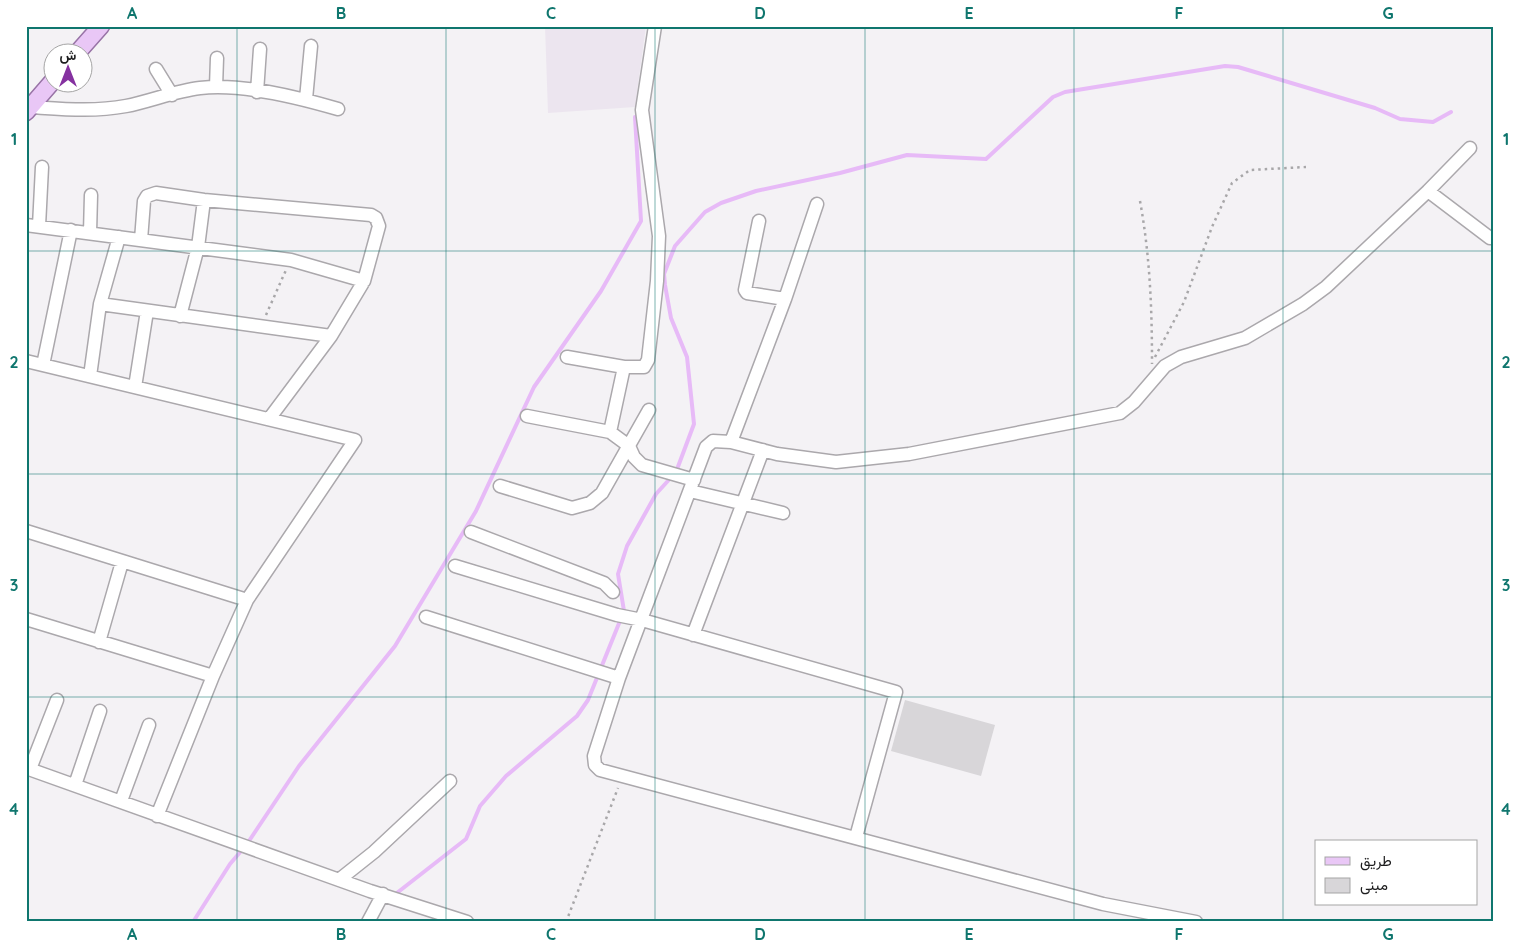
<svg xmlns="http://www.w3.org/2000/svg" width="1520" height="948" font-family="Quicksand,Vazirmatn,sans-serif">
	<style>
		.built { fill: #ece5ef }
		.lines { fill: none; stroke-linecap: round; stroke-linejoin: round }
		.stream { stroke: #e7baf7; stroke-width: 4 }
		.building { fill: #d8d6d9 }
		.minor-casing { stroke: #aba8ac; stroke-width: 15 }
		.major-casing { stroke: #9873a6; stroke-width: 19 }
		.path { stroke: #a8a7a9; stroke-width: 2.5; stroke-dasharray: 2.5 4; stroke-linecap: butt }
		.minor { stroke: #fff; stroke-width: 12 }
		.major { stroke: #e9c7f6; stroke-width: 16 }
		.grid { fill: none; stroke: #0f766e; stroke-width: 1; stroke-opacity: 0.55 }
		.neatline { fill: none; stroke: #0f766e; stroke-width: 2 }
		.grid-label { font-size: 16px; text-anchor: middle; font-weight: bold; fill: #0f766e }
	</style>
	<rect width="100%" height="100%" fill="#f4f2f5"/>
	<path class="built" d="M545,26H646L635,107L548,113Z"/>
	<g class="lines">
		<path class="stream" d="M393,896L466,839L480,806L506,776L577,716L588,700L624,611L618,574L627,546L656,494L676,472L694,424L687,357L671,318L665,285L664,274L675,246L705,212L721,203L756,191L840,173L907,155L986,159L1053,97L1065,92L1225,66L1238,67L1375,108L1400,119L1433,122L1451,112
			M193,922L230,864L247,844L299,766L395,646L476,511L534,387L601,291L641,221L635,117"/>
	</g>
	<path class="building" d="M905,700L995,725L981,776L891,751Z"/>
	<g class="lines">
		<defs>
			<path id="minor" d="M156,69L172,95
				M216,87L217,58
				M257,92L260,49
				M306,99L311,46
				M31,107C63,109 94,112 126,106C151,101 175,91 200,88C242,83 297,97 338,109
				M1428,191L1490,238
				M759,221L745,290L747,293L785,299
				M26,225L291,260L364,281
				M39,226L42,167
				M90,233L91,195
				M141,240L144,201L147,196L156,193L204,200L371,215L376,218L379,226L364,281L331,336L269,419
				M100,304L331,336
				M180,316L198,247L204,200
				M567,357L624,367H644L648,360L657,281L659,236L642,110L655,26
				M26,361L355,440L247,600L213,676L157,816
				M43,365L71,230
				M90,376L100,304L119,237
				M135,387L147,311
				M527,416L610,432L629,446L634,457L642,465L694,480
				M610,432L624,367
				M731,442L785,299L817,204
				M500,486L572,508L590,503L602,493L649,410
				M690,491L783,513
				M26,531L247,600
				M471,532L604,583L613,592
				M455,566L617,615L642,620L896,692L856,837
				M426,617L619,678
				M26,619L213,676
				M693,635L763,450
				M99,642L122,562
				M26,768L370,891L467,922
				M30,769L57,700
				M75,785L100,711
				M121,801L149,725
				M340,879L374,852L450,781
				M368,922L383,894
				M1196,922L1103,904L600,770L595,765L594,756L619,678L706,447L713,441L731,442L777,454L836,462L909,454L1120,413L1134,402L1165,366L1181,357L1245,338L1303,304L1326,287L1428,191L1470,148"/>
			<path id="major" d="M78,52L101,26
				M26,112L52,82"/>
		</defs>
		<use href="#minor" class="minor-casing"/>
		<use href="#major" class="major-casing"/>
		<path class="path" d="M1140,201C1150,256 1152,308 1152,364
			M266,315L286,270
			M1155,357L1184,302L1212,227L1232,183L1250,170L1306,167
			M566,922L618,788"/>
		<use href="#minor" class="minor"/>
		<use href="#major" class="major"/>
	</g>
	<path class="grid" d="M237,26V922M446,26V922M655,26V922M865,26V922M1074,26V922M1283,26V922M26,251H1494M26,474H1494M26,697H1494"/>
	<rect width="1520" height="948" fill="none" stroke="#ffffff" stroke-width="55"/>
	<rect x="1315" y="840" width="162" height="65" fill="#ffffff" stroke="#a5a5a5"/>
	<rect x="1325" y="857" width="25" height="8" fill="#e9c7f6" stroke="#a5a5a5"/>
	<text x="1360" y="866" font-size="15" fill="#1d1d1e">طريق</text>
	<rect x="1325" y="878" width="25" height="15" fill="#d8d6d9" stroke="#a5a5a5"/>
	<text x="1360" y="890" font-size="15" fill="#1d1d1e">مبنى</text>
	<g transform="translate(68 68)"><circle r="24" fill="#ffffff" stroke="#a5a5a5"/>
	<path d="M0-4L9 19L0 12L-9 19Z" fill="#8531a0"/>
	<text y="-8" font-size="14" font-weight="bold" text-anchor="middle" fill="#1d1d1e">ش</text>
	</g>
	<rect x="28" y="28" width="1464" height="892" class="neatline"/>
	<g class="grid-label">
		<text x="132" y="19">A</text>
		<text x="341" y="19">B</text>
		<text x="551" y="19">C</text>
		<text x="760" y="19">D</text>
		<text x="969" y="19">E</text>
		<text x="1179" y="19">F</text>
		<text x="1388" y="19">G</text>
		<text x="14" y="145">1</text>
		<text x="1506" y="145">1</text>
		<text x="14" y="368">2</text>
		<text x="1506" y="368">2</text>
		<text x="14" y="591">3</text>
		<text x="1506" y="591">3</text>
		<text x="14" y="815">4</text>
		<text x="1506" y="815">4</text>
		<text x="132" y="940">A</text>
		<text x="341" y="940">B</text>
		<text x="551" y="940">C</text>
		<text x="760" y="940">D</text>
		<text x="969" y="940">E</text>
		<text x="1179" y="940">F</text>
		<text x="1388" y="940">G</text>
	</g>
</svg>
